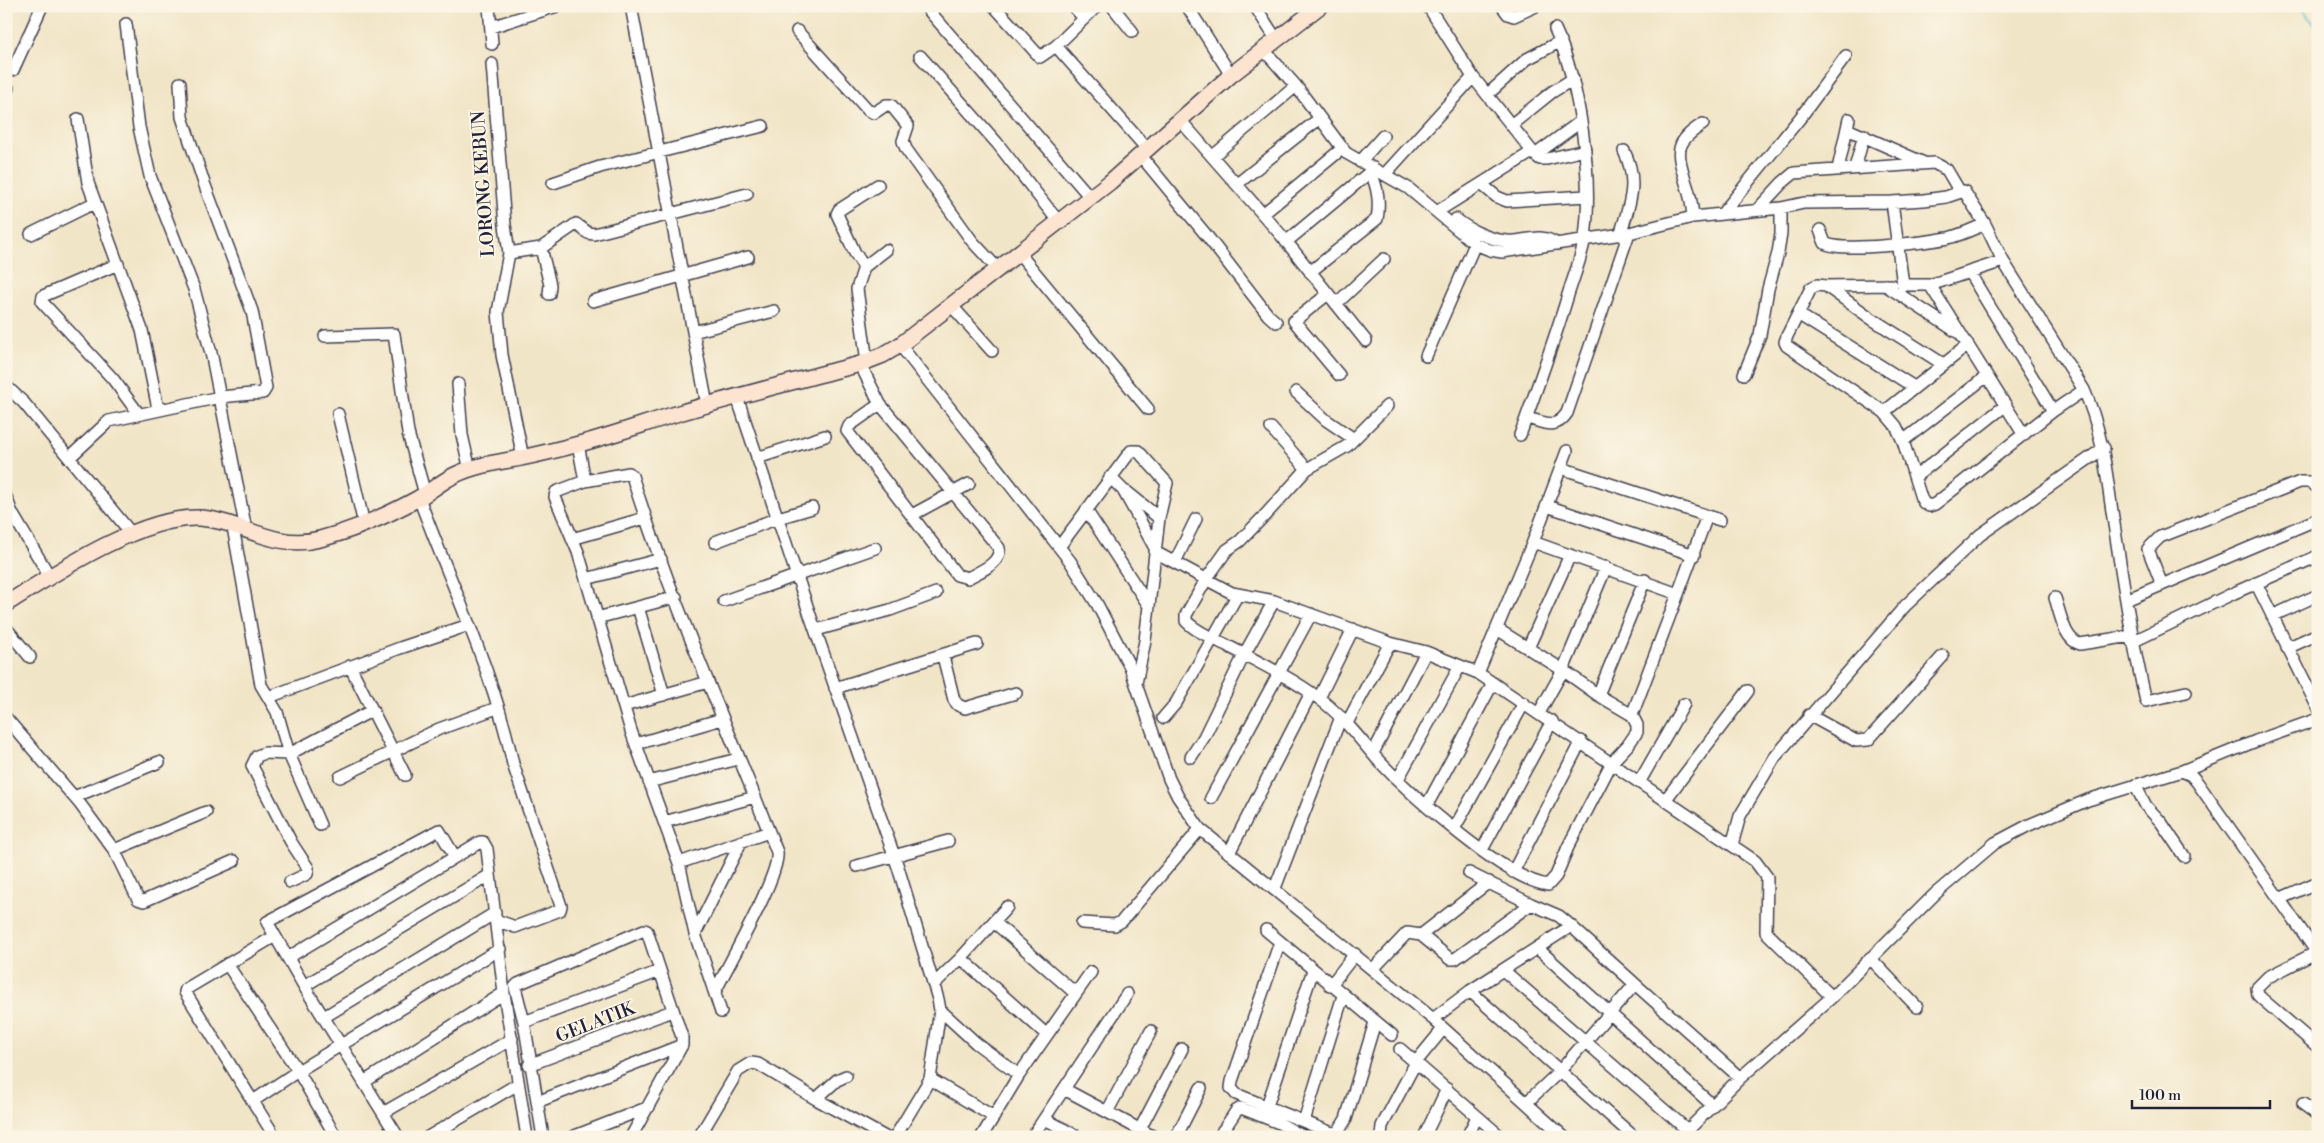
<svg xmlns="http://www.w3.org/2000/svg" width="2324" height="1143" font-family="'Libre Bodoni',serif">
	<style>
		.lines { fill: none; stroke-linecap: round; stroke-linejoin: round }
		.stream { stroke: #4fbdc8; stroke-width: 2.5 }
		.street-casing { stroke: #413f50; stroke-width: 14 }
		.secondary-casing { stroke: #413f50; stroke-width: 18 }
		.street { stroke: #fff; stroke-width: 11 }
		.secondary { stroke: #fde4d0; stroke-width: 15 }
		.labels { text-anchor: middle; stroke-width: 4; stroke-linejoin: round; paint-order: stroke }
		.street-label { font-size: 18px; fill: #22223b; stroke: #fcf5e5 }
	</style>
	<rect width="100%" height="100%" fill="#fcf5e5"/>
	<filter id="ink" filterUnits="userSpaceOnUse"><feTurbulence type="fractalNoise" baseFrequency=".02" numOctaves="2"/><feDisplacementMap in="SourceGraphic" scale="10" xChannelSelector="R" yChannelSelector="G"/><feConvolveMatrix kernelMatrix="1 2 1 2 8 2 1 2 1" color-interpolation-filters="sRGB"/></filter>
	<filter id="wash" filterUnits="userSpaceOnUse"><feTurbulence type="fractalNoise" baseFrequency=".0096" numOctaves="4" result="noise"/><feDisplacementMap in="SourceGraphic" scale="20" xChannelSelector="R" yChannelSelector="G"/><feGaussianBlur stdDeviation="1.12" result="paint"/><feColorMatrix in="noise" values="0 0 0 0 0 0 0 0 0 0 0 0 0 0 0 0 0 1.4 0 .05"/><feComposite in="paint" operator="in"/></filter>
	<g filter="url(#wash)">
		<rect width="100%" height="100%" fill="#f1e5c7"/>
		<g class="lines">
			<path class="stream" d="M2300,6L2318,29"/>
		</g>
	</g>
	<g filter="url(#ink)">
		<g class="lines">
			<defs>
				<path id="street" d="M489,6L492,44
					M631,6L707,405
					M925,6L1090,197
					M994,6L1040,57L1056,46L1097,6
					M1073,6L1084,18
					M1112,6L1132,31
					M1187,6L1231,75
					M1255,6L1276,39
					M1428,6L1473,77L1535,155L1540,159H1547L1585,150
					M1502,6L1508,14L1514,16L1536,6
					M126,24L139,127L150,176L194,289L212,357L246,530
					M491,27L557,6
					M797,31L868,110L874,113L886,105H891L908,126L903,141L906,149L972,241L997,268
					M1056,46L1148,150
					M1263,49L1296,86L1346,153L1408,188L1475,244L1490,250L1502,252L1629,233L1693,217L1781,208L1804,203L1892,202L1924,200L1946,197L1964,191L1985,224L2003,261L2084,390L2053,411L1935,504L1929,506L1924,503L1921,498L1903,441L1896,426L1884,412L1968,345
					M920,56L997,143L1058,221
					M492,64L505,225L509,253L498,312L502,355L523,458
					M6,68L13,70L42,6
					M6,87L8,88L6,93
					M1488,94L1527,59L1561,41
					M78,119L88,183L142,330L158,409
					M1180,120L1281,235L1366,341
					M1511,125L1552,92L1573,79
					M1847,129L1924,163
					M1535,155L1580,122
					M1141,156L1207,236L1268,315L1276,322
					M1213,156L1296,86
					M1360,162L1383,136
					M1855,168L1864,135
					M1838,169L1849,119
					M1385,174L1473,77
					M553,183L600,167L763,126
					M1237,184L1320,118
					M1481,184L1497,197L1507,201L1586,196
					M1892,202L1903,285H1930L2003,261
					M1757,210L1782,183L1794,173L1934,163L1947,170L1960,192
					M1438,211L1532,152
					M1263,214L1343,148
					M1722,214L1800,118L1846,56
					M1693,217C1692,205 1690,194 1686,183C1677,152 1673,143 1703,124
					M1456,219C1469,230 1490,240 1507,241C1526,243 1538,231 1557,244
					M1820,230L1825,243C1841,253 1927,242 1948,238C1961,235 1973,229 1985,224
					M31,234L94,203
					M1620,235C1630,204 1639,181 1624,151
					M1286,242L1370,172
					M541,248L550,285L549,294
					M1018,252L1148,409
					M509,253L541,248L576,224L588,233L594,234L747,194
					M118,264L43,296L42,302L113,379L138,413
					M864,267L855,253L837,214L839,210L878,185
					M1310,272L1377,219C1380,204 1378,186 1370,172L1373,168
					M1969,272L2053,411
					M1885,285L1957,332
					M1930,285L2024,435
					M1826,286L1892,285
					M1328,294L1294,321L1339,375
					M593,301L748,257
					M1336,304L1384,259
					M951,305L992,351
					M1798,314L1914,387
					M693,332L774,311
					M325,336L394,334L408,433L425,494
					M900,345L1070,561L1097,604L1130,667L1169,779L1178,797L1200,829L1433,1019L1564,1137
					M1426,356L1475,244
					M867,362L857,289L864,267L886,250
					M860,364L880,404L999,548C1001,564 980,571 968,578L957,575L847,431L849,426L880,404
					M1744,374L1760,335L1768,289L1778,253L1781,234V208
					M458,384L462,435L470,470
					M6,386L24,403L131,533
					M2084,390C2104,435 2106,475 2114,524C2123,583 2132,642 2146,701L2186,692
					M1296,392L1326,420L1354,439
					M737,397L810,615L898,867L938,999L940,1010L930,1079L895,1137
					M1387,406L1347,446L1307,469L1268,512L1240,541L1227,550L1207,578L1186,615V621C1196,632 1215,639 1228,646C1258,662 1290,677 1317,697C1341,714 1359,738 1378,760C1409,793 1505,880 1548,885L1556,876L1568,847L1612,762L1628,745L1637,732V725L1632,715L1598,695L1563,670L1497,629
					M1884,412L1787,346L1785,342L1787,336L1811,288L1817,285L1826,286L1872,319L1943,364
					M338,414L364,524
					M1527,418C1544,422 1555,431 1567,413L1629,233
					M1271,428L1307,469
					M1520,435C1537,388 1554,342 1568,295C1574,276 1582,256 1585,237C1593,177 1580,83 1555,29
					M1903,441L1987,376
					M578,444L585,481
					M69,458L109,421L220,397L263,393L266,388L252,311L204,183L182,117L180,83
					M757,458L825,436
					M1561,468L1720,520
					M1110,477L1123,490L1155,548
					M1915,477L2006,405
					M1127,492L1159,518
					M6,497L12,513L50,577
					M419,498C451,585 494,672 513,764L561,906L560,910L515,927L496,920
					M1547,506L1694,555
					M1086,510L1149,606
					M912,515L969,484
					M233,527L261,685L277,712L289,754L320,825
					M572,539L645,518
					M715,542L778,518L812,508
					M1533,542L1678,594L1632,715
					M1059,547L1131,451H1138L1167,483L1159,518L1145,641L1136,683
					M1155,552L1232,593L1274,601L1390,643L1426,652L1478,673L1755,861L1767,877L1766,932L1832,997
					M1175,562L1196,519
					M586,579L661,559
					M2256,583L2318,708
					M2162,585L2148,549L2160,537L2300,482H2311L2318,488
					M1678,594L1707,516
					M2055,598C2060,612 2064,640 2080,644L2131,636
					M2126,600L2318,519
					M724,601L875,548
					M638,607L664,695
					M2272,616L2318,595
					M597,618L676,597
					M6,628L30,657
					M816,630L890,610L936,593
					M2132,642L2234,593L2318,556
					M1528,648L1570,555
					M2287,648L2318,634
					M943,656L954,700L958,705L965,708L1016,693
					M350,666L405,775
					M1478,673L1533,542L1567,451
					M835,688L977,644
					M1598,695L1645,580
					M269,697L400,648L469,625
					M1319,698L1353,629
					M624,706L708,682
					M1539,713L1563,670L1606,567
					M1809,715L1856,741L1868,740L1943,656
					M6,718L80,804L114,850L138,899L144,901L234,861
					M1163,718L1176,703L1238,594
					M1347,723L1390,643
					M636,744L722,719
					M1373,753L1426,652
					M1191,757L1204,737L1244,655L1274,601
					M2182,771L2256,741L2318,719
					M340,777L439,729L497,708
					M1398,779L1460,666
					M1640,781L1684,704
					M649,782L738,759
					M2135,785L2146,806L2161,822L2184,856
					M74,797L159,762
					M1211,798L1311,614
					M1666,799L1748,691
					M1427,805L1493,683
					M664,822L755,797
					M1454,829L1524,703
					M1732,845L1740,816L1775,757L1905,606L1980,535L2104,448
					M114,850L206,812
					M1482,850L1552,721
					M1229,853L1311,693
					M679,863L769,832
					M857,866L948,841
					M1513,872L1581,741
					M1469,873L1531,904
					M290,882L307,874L308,868L291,842L252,766L257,756L265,753L289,754L371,711
					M1275,888L1341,717
					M2279,899L2318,882
					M994,922L1075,993
					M1082,923L1115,925L1122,921L1200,829
					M1266,930L1392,1035
					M695,934L741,842
					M1421,935L1489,882
					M275,936L186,989L185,992L275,1137
					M1280,942L1232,1081L1231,1088L1236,1094L1332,1133L1338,1132L1346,1119L1375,1022
					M1537,948L1710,1103
					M2317,952L2268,977L2257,988L2258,995L2262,999L2318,1047
					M289,957L480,842H483L487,849L504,993L527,1137
					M961,958L1047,1035
					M1870,958L1917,1007
					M227,964L298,1071L336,1137
					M1373,969L1407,933L1421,935L1450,959H1455L1531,904L1559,916L1571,926
					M1503,970L1685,1128
					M934,984L961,958L1007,907
					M1635,984L1738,1076
					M304,986L490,875
					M1330,986L1355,954
					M1470,991L1634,1137
					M715,992C727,966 781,874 777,852C728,727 672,604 632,476L629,473L585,481L556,492L555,497L578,552L631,731L679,863L695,934L721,1012
					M940,1010L976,1043L1019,1075
					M324,1017L495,913
					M1433,1019L1470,991L1571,926L1635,984L1559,1072L1527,1102
					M524,1022L660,971
					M1400,1049L1501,1137
					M529,1065L672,1011
					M930,1079L994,1117
					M364,1082L504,993
					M1064,1089L1154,1137
					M816,1099L837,1080L846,1076
					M253,1101L298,1071L500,949
					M537,1102L682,1045
					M2303,1104L2318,1115
					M1267,1106L1313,970
					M1107,1112L1151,1031
					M383,1113L512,1039
					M1045,1119L1078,1137
					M1304,1121L1343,996
					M1140,1129L1182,1049
					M1223,1130L1235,1137
					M982,1136L1019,1075L1091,972
					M398,1137L304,986L267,922L439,830L455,857
					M428,1137L518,1084
					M543,1137L524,1022L515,987L518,984L644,930L647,931L682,1037V1045L631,1137
					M572,1137L649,1107
					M699,1137L738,1071L751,1063L758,1064L816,1099L885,1137
					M1032,1137L1127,994
					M1176,1137L1201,1088
					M1219,1137L1236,1111L1241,1108L1279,1123L1304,1137
					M1381,1137L1382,1126L1416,1062L1443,1029
					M1424,1137L1447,1089
					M1467,1137L1477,1117
					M1681,1137L1740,1078L1832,997L1935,894L1995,843L2029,825L2088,800L2182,771L2191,775L2197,782L2318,954"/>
				<path id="secondary" d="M6,604C55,573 142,515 200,518C242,521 274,551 320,539C354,530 386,516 417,499C430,492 442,481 455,475C476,465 499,462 521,458C540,454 560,449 579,444C613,435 646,423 679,413C739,395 800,380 860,364L883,355L900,345L1110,182L1231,75L1320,6"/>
			</defs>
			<use href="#street" class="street-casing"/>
			<use href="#secondary" class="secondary-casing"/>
			<use href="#street" class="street"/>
			<use href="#secondary" class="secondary"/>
		</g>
	</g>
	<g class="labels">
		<g class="street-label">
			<text transform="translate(483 184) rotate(-94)" y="6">LORONG KEBUN</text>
			<text transform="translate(595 1022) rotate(-21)" y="6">GELATIK</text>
		</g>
	</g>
	<rect width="2324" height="1143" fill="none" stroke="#fcf5e5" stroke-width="25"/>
	<path d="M2132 1100v8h138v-8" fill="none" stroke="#22223b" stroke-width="2.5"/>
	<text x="2139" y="1100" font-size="15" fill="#22223b" stroke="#fcf5e5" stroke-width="4" paint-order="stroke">100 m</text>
</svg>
